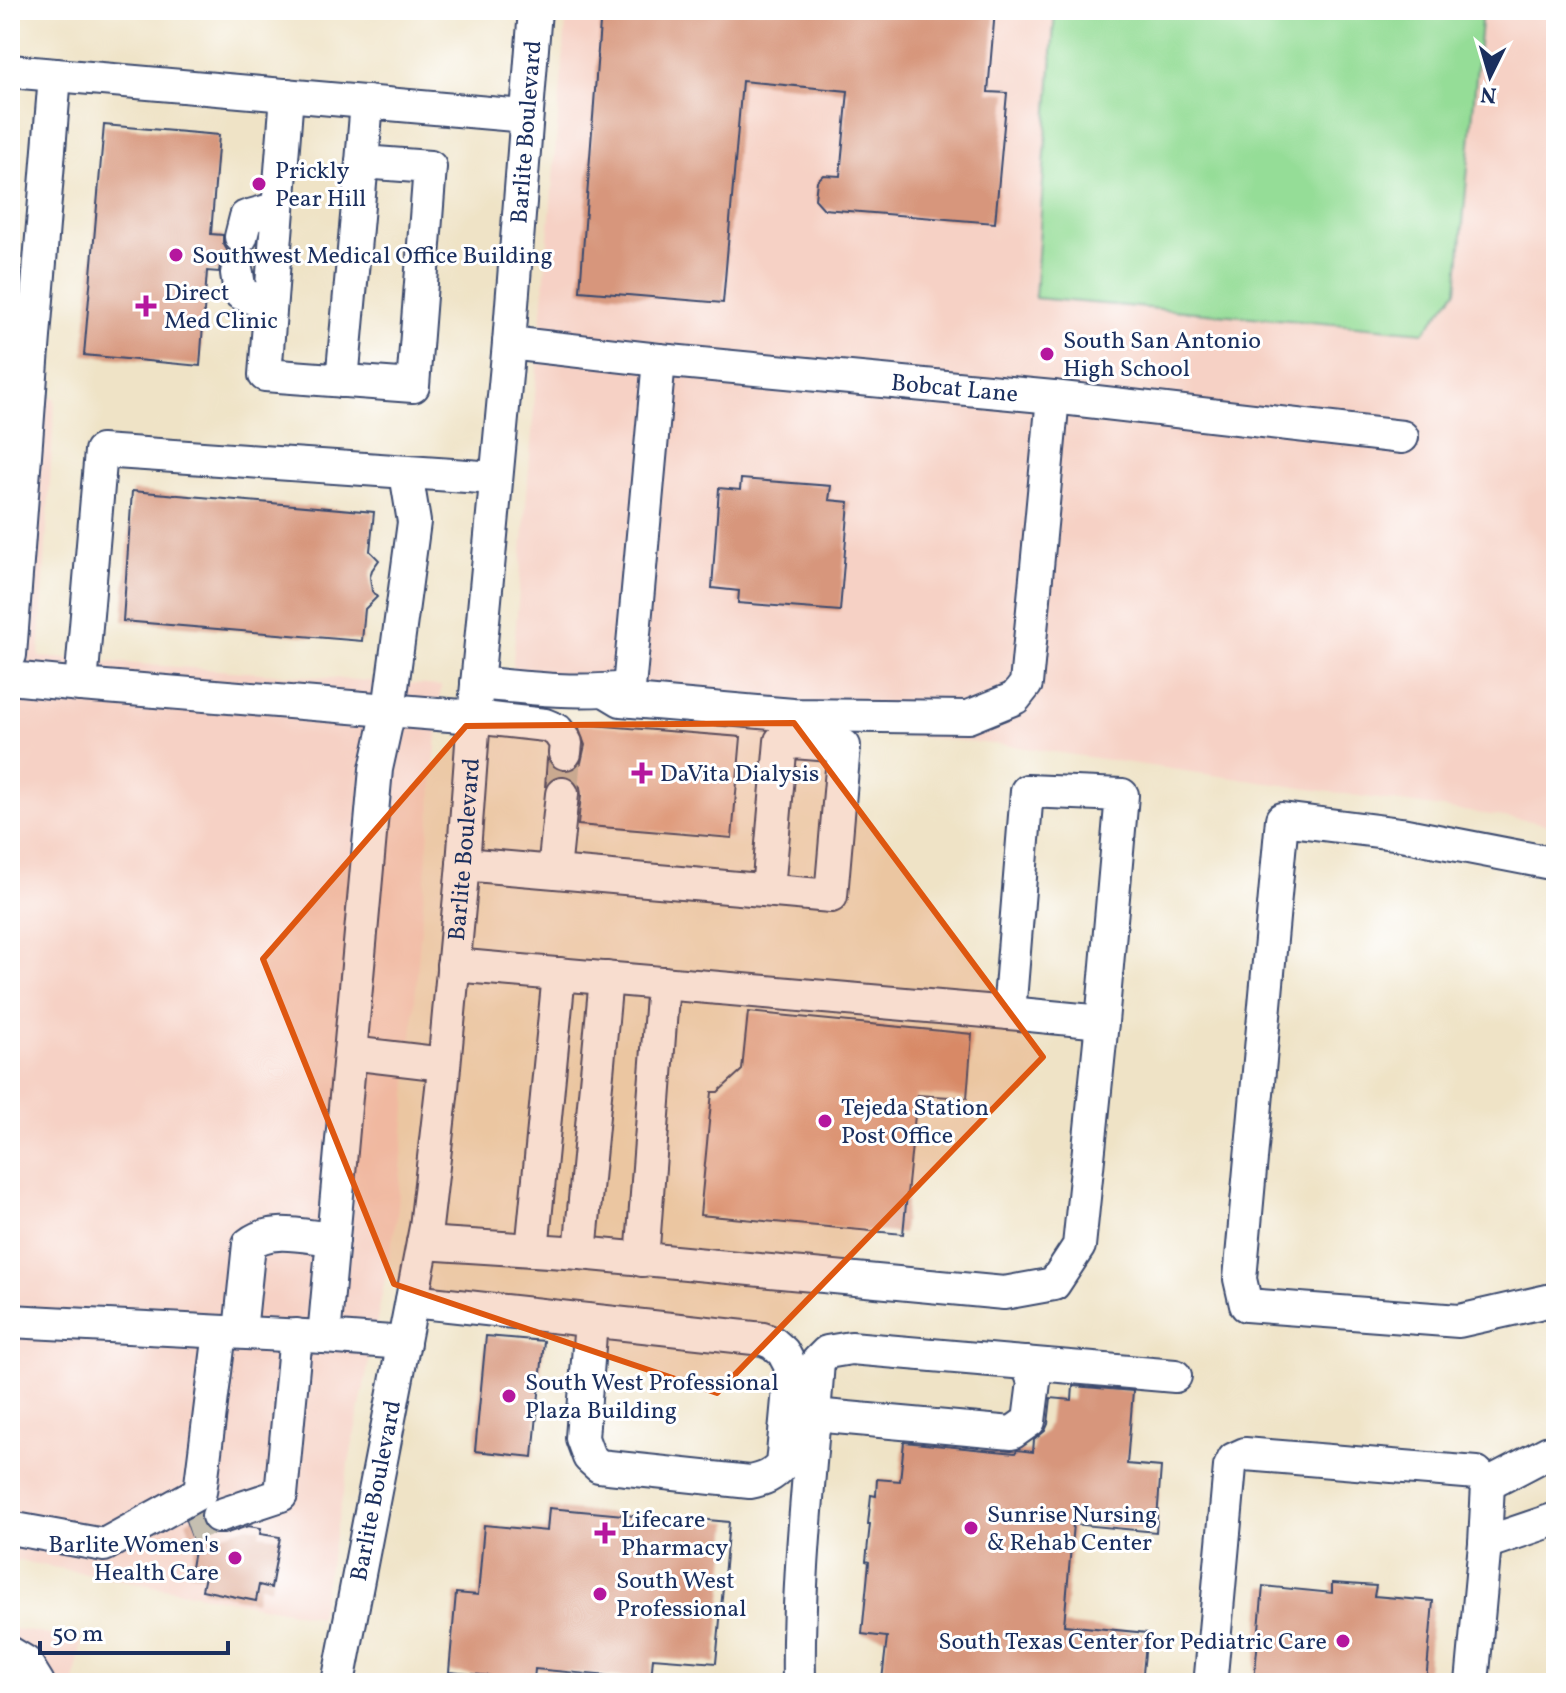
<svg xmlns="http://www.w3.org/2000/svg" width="1566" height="1693" font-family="Vollkorn,serif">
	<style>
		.built { fill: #f6d1c5 }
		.green { fill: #95dd97; stroke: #58867a; stroke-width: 2 }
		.building { fill: #d7967b }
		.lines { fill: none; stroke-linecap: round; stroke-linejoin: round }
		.minor-tunnel { stroke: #c5bfb1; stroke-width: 32; stroke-dasharray: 32 16; stroke-linecap: butt }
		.minor-casing { stroke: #3b4a6e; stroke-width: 36 }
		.minor { stroke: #fff; stroke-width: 32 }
		.marked { fill: #de5710; fill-opacity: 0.2; stroke: #de5710; stroke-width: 6; stroke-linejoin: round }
		.poi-dot { fill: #b5179e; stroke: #fff; stroke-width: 3 }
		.labels { text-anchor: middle; stroke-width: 6; stroke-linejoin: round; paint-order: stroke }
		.street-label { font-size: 24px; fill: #1b2f5e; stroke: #fff }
		.poi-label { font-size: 24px; fill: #1b2f5e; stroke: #fff; text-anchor: start }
	</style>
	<rect width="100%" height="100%" fill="#fff"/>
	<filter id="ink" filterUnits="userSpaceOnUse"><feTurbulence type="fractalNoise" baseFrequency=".0125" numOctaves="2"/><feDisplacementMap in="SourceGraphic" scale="16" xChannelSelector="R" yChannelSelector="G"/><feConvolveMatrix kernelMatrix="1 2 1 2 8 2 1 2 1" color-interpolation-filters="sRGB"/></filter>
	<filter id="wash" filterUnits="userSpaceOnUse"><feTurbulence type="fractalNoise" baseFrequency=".006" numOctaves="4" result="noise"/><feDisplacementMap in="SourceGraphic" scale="32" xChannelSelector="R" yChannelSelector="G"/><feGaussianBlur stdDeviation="1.8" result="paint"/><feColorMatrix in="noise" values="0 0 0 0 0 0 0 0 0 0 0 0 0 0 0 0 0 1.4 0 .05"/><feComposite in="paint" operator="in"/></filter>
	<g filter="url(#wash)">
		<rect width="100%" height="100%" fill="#efe3c6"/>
		<path class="built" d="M567,10H1556V827L1532,821L1005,745L510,698Z
			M10,394L55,398L39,657L441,686L397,1217L319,1617L10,1559Z
			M10,1628L82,1641L74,1683H10Z"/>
		<path class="green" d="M1055,10H1482L1457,290L1424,332L1035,298Z"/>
		<g id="blocks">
			<path class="building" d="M601,10H995L988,92L1007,93L995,223L824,209L815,199L817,181L823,175L840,176L848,91L742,81L723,303L580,291Z
				M104,125L219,135L211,234L223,235V243L227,250L234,254L225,259L220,265L219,272L207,271L200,366L84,355Z
				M741,479L831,486L829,500L849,502L840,611L738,603L739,591L712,588L719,488L740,490Z
				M132,491L374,512L370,551L379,560L372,570L370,577L372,591L377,597L365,609L362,641L123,621Z
				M580,724L741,737L732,838L578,825L581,795L580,787L574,779L565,775L555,776L547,782L545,787L547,759L553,768L562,772L573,770L581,763L585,745L579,729Z
				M748,1012L972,1034L967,1098L917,1095L903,1234L700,1215L712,1092H718L742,1070Z
				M486,1336L544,1341L533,1457L475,1451Z
				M1073,1386L1133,1391L1127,1464L1161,1467L1156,1532L1073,1524L1064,1625L1147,1633L1142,1683H987L912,1676L911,1683L882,1680L887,1637L862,1634L869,1562L866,1561L870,1524H868L871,1495L876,1496L877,1479L900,1481L904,1442L1015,1453L1017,1450L1033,1452L1034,1440L1045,1431L1048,1424L1051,1398L1072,1400Z
				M549,1508L687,1521V1518L729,1522L716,1663L653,1658L651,1680L535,1669L534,1680L449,1672L456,1593L478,1595L484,1525L547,1531Z
				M199,1514L200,1523L205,1530L213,1534H224L248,1526L261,1528L260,1534L280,1537L271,1588L259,1585L256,1601L202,1590L205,1576L190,1573L195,1545L186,1521Z
				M1332,1583L1376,1586L1374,1596L1433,1601L1426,1683L1254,1682L1263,1586L1332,1593Z"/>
		</g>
	</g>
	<g filter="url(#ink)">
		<use href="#blocks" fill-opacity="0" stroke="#3b4a6e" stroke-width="2"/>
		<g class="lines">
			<path class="minor-tunnel" d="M562,794L565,753
				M188,1526L218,1516"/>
			<defs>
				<g id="minor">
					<path d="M10,71L525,116"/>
					<path d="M287,95L265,375L413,386L430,167L362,162L367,102"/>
					<path d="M241,237L246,217L278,208"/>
					<path d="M237,273L240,293L270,305"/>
					<path id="s1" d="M509,343L659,360L1053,397L1402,437"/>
					<path d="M10,348L33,349L55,75"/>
					<path d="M342,381L362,162"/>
					<path d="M496,478L101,451L81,685L474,717L545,725L557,730L566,743L565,753"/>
					<path d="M10,655L33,349"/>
					<path d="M10,678L81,685"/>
					<path d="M477,683C526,688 577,694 627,688"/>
					<path d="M629,688L659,360"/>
					<path d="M606,691L621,700L793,715L968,717L1015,698L1026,684L1053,397"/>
					<path d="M463,864L831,896L844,746L781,741L768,890"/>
					<path d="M1556,864L1401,834L1282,819L1240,1279L1246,1305L1459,1321L1556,1299"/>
					<path d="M554,871L562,794"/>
					<path d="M1009,1013L1102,1022"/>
					<path d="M350,1053L444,1064"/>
					<path d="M423,1243L580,1253L1004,1293L1054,1284L1079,1246L1102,1022L1122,795L1027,791L1009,1013L453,965"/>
					<path d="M532,1250L559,974"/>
					<path d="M580,1253L606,978"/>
					<path d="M642,1260L663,983"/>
					<path d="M412,1301L763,1339L773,1343L783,1352L791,1367L782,1465C772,1476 765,1479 750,1482L599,1466L589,1457L582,1438L591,1321"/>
					<path d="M10,1321L324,1337L376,769L389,710L414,522L406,473"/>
					<path d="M240,1332L249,1244C271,1226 306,1237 333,1239"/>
					<path d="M324,1337L404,1343"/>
					<path d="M814,1415L1012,1433L1029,1421L1034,1382L1027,1363"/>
					<path d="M1488,1484L1549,1452L1556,1455"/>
					<path d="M218,1516L281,1495L296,1335"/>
					<path d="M10,1528L104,1545L200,1492L220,1332"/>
					<path d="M1485,1543L1556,1519"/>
					<path d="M10,1653L25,1662L38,1683"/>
					<path d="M1211,1675L1230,1467L1234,1459L1245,1454L1477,1473L1488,1484L1485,1543L1472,1683"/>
					<path id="s2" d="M338,1683L426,1227L442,1088L463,864L474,717L509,343L535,10"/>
					<path d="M799,1683C797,1575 811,1468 818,1361L827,1352L851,1348L1175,1376"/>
				</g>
			</defs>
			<use href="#minor" class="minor-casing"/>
			<use href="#minor" class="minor"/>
		</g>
	</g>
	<path class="marked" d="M794,723L1043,1057L717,1393L394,1284L263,959L466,726Z"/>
	<g class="poi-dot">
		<circle cx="259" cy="184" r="8"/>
		<circle cx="176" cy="255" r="8"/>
		<path d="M142 294h8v8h8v8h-8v8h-8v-8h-8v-8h8z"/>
		<circle cx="1047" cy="354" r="8"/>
		<path d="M638 761h8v8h8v8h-8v8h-8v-8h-8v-8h8z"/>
		<circle cx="825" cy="1121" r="8"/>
		<circle cx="509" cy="1396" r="8"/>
		<circle cx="971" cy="1528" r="8"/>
		<path d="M601 1521h8v8h8v8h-8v8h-8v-8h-8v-8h8z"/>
		<circle cx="235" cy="1558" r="8"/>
		<circle cx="600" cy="1594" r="8"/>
		<circle cx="1343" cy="1641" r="8"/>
	</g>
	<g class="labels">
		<g class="street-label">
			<text dy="8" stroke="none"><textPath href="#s2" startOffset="1564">Barlite Boulevard</textPath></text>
			<text dy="8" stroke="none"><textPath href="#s1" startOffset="448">Bobcat Lane</textPath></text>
			<text dy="8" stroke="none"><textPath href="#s2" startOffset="844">Barlite Boulevard</textPath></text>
			<text dy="8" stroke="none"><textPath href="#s2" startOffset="196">Barlite Boulevard</textPath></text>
		</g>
		<g class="poi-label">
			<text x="275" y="178">Prickly<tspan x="275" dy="28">Pear Hill</tspan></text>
			<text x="192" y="263">Southwest Medical Office Building</text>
			<text x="164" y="300">Direct<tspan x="164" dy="28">Med Clinic</tspan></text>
			<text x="1063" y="348">South San Antonio<tspan x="1063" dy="28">High School</tspan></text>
			<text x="660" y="781">DaVita Dialysis</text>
			<text x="841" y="1115">Tejeda Station<tspan x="841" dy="28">Post Office</tspan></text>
			<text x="525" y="1390">South West Professional<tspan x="525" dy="28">Plaza Building</tspan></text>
			<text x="987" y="1522">Sunrise Nursing<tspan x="987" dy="28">&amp; Rehab Center</tspan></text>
			<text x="621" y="1527">Lifecare<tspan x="621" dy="28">Pharmacy</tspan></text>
			<text x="219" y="1552" text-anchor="end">Barlite Women's<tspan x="219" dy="28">Health Care</tspan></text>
			<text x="616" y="1588">South West<tspan x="616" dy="28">Professional</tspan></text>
			<text x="1327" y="1649" text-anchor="end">South Texas Center for Pediatric Care</text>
		</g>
	</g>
	<rect width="1566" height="1693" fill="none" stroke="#fff" stroke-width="40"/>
	<g transform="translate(1490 76) rotate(185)" stroke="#ffffff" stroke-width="6" paint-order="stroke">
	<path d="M0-6L14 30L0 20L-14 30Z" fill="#1b2f5e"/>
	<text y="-12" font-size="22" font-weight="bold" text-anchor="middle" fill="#1b2f5e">N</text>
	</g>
	<path d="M40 1641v12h188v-12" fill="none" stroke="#1b2f5e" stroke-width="4"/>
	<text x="52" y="1641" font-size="24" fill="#1b2f5e" stroke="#ffffff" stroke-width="6" paint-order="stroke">50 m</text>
</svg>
